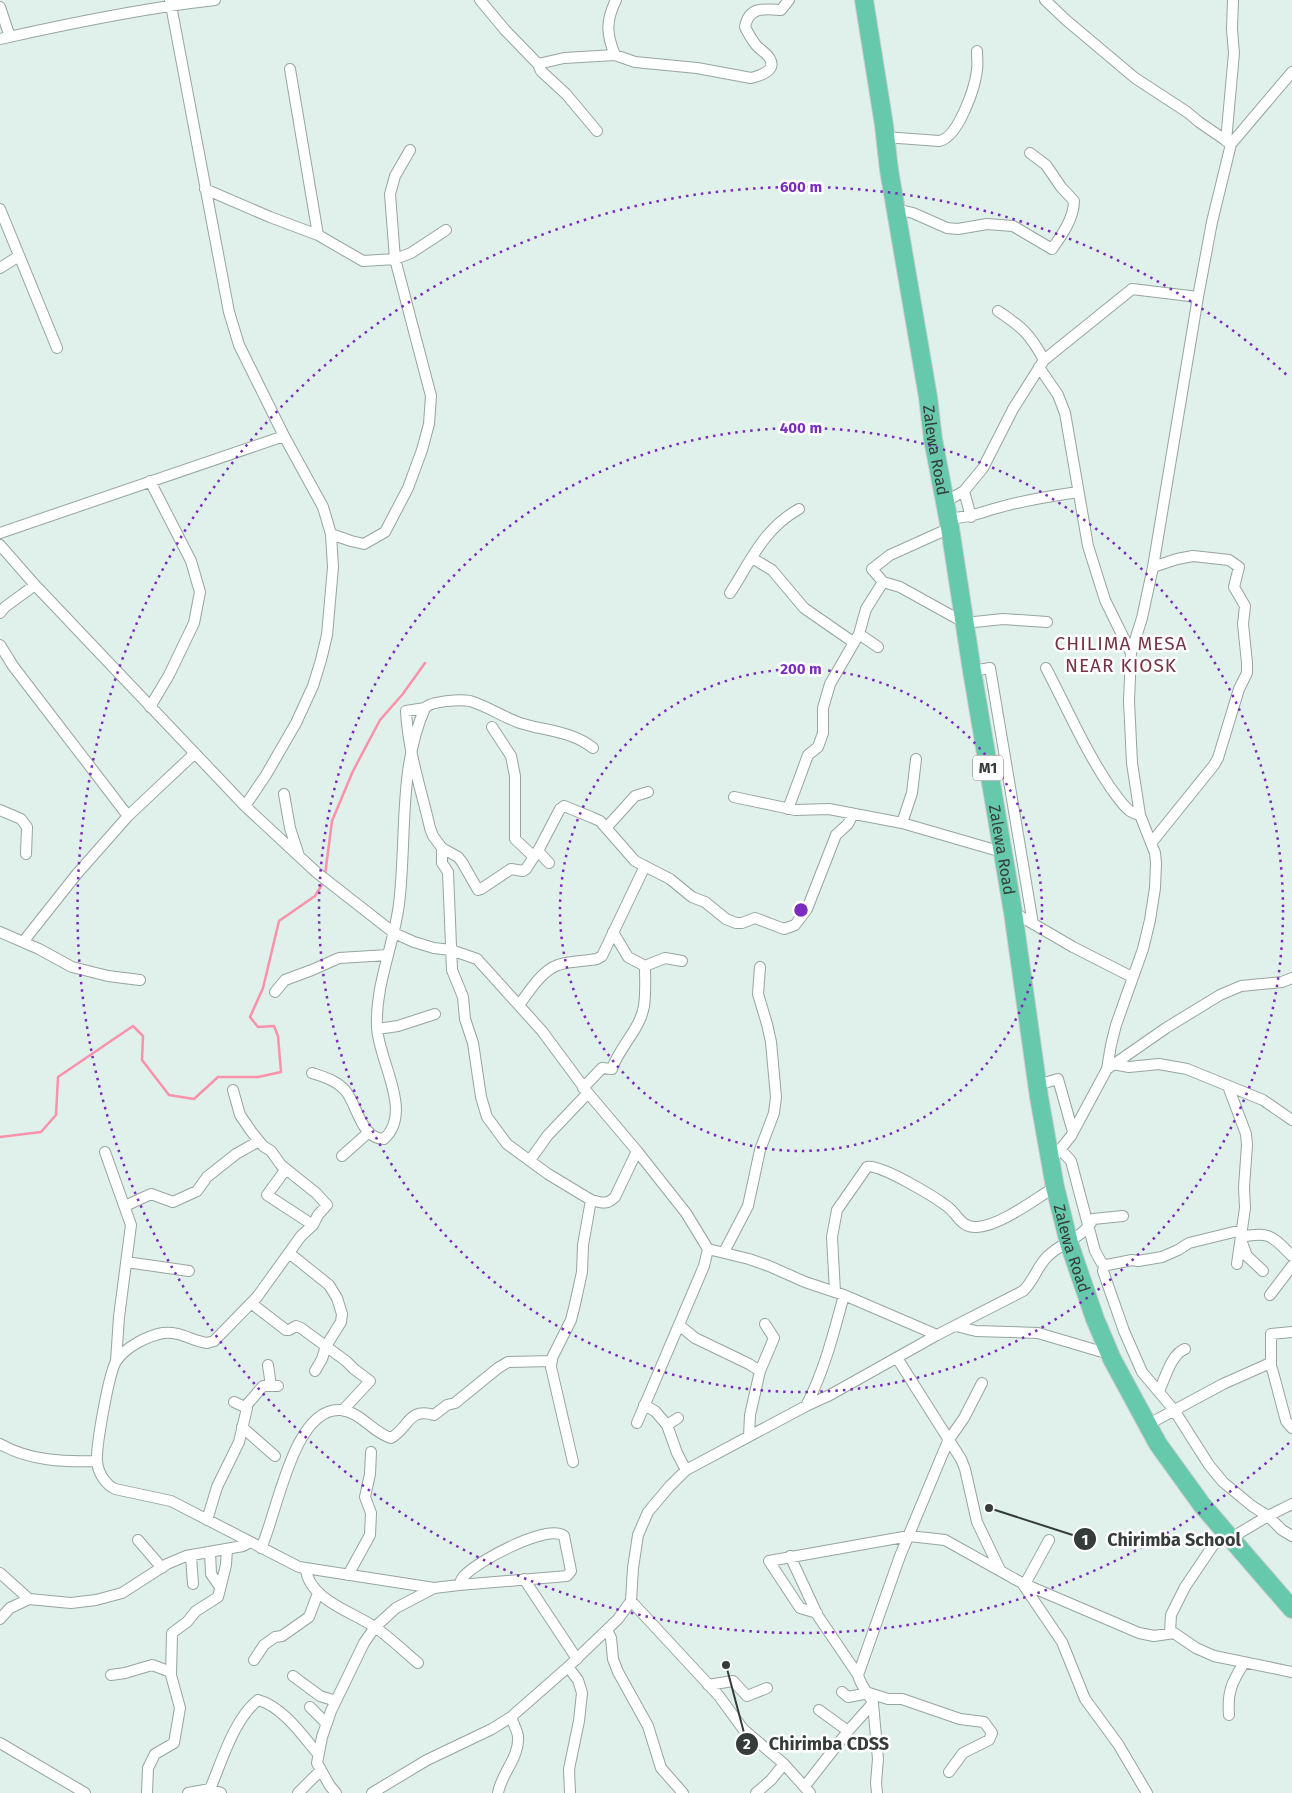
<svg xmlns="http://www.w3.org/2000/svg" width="1292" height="1793" font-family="'Fira Sans',sans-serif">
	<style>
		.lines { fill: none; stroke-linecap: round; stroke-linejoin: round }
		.stream { stroke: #f992aa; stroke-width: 2.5 }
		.street-casing { stroke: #96a59f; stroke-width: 12 }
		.highway-casing { stroke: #cacccc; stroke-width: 20 }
		.street { stroke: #fff; stroke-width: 10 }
		.highway { stroke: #67c9ab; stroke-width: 18 }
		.ring { fill: none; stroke: #7b2cbf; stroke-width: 2.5; stroke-dasharray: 2.5 5 }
		.labels { text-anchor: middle; stroke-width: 5; stroke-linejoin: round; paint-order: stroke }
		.shield { fill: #fff; stroke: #727674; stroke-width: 1 }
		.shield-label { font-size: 15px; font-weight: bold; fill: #353c39 }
		.street-label { font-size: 16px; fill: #353c39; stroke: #fff }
		.quarter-label { font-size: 19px; letter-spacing: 1px; fill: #783145; stroke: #fff }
		.centre { fill: #7b2cbf; stroke: #fff; stroke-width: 2.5 }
		.ring-label { font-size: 15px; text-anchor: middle; font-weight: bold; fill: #7b2cbf; stroke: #fff; stroke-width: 5; stroke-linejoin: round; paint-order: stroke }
		.leader { fill: none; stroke: #353c39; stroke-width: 2 }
		.callout-dot { fill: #353c39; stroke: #fff; stroke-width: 2 }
		.mark-label { font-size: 15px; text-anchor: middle; font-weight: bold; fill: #fff }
		.callout-label { font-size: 18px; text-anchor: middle; font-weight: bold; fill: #353c39; stroke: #fff; stroke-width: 5; stroke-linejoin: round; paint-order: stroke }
	</style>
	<rect width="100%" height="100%" fill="#e0f0ea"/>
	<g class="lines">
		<path class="stream" d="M325,875L332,821L353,771L380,720L402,695L425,663
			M0,1137L41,1132L56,1115L58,1077L133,1026L143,1036L142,1060L169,1095L194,1099L218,1077H258L281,1072L278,1036L274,1026L258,1027L250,1017L263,988L279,921L315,896L323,883"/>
		<defs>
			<path id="street" d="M170,0L229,312L239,345L284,436L323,507L331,534L333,567L327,635L321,660L313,686L296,723L266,775L245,806
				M480,0L505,30L538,64L541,71L566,94L597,131
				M1045,0L1066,20L1135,78L1187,112L1199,122L1231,144
				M0,7L10,37
				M0,39C71,23 143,8 215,0
				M615,55C606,34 606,20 616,0
				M538,64L564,58L615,55L635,62L697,68L751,78C759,76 777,71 770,59C767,53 760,50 756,45C752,40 748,33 745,27C749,6 764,9 781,10L789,0
				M290,69L318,235
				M885,137L939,141C958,138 975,88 977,70C978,64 977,57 977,51
				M1226,141L1234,53L1232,29L1233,0
				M205,189L270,217L318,235L363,261L395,259L411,253L446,230
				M0,209L57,348
				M896,209L913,213L947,228L958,229L987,224L1013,226L1052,249C1062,235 1074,218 1074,201L1061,187L1046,165L1030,153
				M0,268L19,256
				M998,311C1022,327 1030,334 1044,360
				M1039,367L1058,395L1065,413L1088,546L1105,600L1131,653
				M150,481L191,561L200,592L194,623L169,675L150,707
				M964,491L971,517
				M945,502L964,491L983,468L1013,409L1044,360L1132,289L1198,297
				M948,518C970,518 978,513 997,508C1024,500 1051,496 1078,492
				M950,528L890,555L872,569L883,582L900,587L965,623L1003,619L1047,622
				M0,533L284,436
				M331,534L351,541L364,544L385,532L408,488L422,450L429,424L431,396L395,259L390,194L395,176L410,150
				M0,545L35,585L245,806L316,872L394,933L414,942L434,948L451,950L477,959L542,1031L588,1093L637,1151L686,1213L708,1249L749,1259L769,1266L805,1282L844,1295L937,1335
				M752,558L772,570L804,608L853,642
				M730,593C751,561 763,529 799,509
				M0,613L5,607L35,585
				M0,645L13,666L128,816
				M878,647L859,634L866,609L883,582
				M1046,668C1067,708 1085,750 1110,787C1116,795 1122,805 1130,811C1133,813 1136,814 1140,815
				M972,671L990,668L1033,924
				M425,708L406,711C408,751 421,789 430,828L433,836L442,848L458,857L462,862L478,890L481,889L511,869L523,871L526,869L539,849L560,809L564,806L591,817L600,821L635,861L670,879L692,897L705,902L726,919L736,923H742L755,918L784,929L795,925L807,909L836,835L848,824L853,814
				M492,727L511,756L515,776V839L534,857
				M284,794L290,828L299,856
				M734,797L795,810L829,809L902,823L1002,852
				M788,809L808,755L818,747L823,733V708L830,684L859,634
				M0,810L21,819L27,827L26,854
				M902,823L912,793L916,759
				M606,828L635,796L648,792
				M1152,842L1214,765L1218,758L1239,689L1247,673V663L1243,624L1245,606L1234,587L1239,567L1229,560L1193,556L1177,559L1153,567
				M442,848V863L448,872L452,970L463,997L465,1019L473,1043L481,1097L487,1117L507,1144L548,1174L591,1200C602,1203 607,1205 615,1197L637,1151
				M538,851L549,863
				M1013,912L1073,947L1132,977
				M0,932L39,949L72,967L108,976L140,980
				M23,942L76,875L128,816L195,753
				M645,966L665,958L682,961
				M275,992L285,980L312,970L339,958L388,955
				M519,1005C529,992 541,971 558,965C568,961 586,961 597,959L602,956L645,866
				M377,1029L398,1026L435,1014
				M1113,1064L1129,1067L1159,1064L1187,1069L1263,1100L1292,1120
				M1107,1069L1166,1028L1220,995L1241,986L1282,982L1292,978
				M312,1073C324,1077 335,1080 344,1089C357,1102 360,1139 384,1139C414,1112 378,1060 377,1027C375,985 394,945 399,904C407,839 398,769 425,708C431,701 461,699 470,701C487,706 503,717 520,723C545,731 572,731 593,748
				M1037,1085L1058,1079L1073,1132
				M1228,1086L1246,1134L1247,1145L1244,1187L1245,1208L1237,1264
				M583,1088L602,1068L612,1069C619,1047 640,1030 644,1006C646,993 645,979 645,966L628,957L613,932
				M233,1090L240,1115L251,1131L263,1146L271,1151L281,1165L316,1193L327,1205L318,1215L313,1225L301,1236L257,1297L214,1341L207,1343C192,1341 180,1331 163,1333C147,1336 126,1347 117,1360C109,1370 96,1447 97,1461C98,1473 105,1484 115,1489L171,1501L299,1567L434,1588
				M1060,1149L1071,1161L1095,1251L1101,1262L1106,1266
				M105,1152L131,1225L119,1317L116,1361
				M342,1156L369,1132
				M530,1160L548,1135L588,1093
				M1051,1161L1071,1136L1107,1069L1111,1045L1116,1025L1143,949L1150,920L1155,888L1156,863L1155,853L1140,815L1132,763L1129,701L1131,653L1142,618L1153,567L1198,297L1212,222L1231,144L1292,72
				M286,1169L267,1195L313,1225
				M125,1206L151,1194L173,1202L197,1191L207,1177L236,1154L259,1141
				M1242,1230L1189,1243L1178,1250L1162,1257L1138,1261L1132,1260L1107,1265L1104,1267L1103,1271L1124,1331L1142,1372L1174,1410L1209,1465L1223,1482L1252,1506L1268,1516L1282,1530L1292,1536
				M1241,1237C1270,1231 1272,1236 1292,1256
				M1241,1240L1247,1256L1263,1271
				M724,1252L748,1206L760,1150L774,1113L776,1097L771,1042L767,1024L758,994L760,967
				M289,1253L329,1285L337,1298L342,1314L341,1322L326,1346L322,1359L315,1371
				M126,1262L189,1271
				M835,1292L832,1237L837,1210L867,1167C879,1163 935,1197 948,1207C958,1215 961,1228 977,1227C1000,1226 1035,1199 1055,1187
				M1270,1295L1292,1266
				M251,1303L286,1330H289L296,1326L301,1328L346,1361L354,1369L370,1381L343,1410
				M679,1325L695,1338L749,1364L760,1371L750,1415L749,1436
				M956,1326L976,1331L1038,1333L1109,1354
				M897,1358L961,1459L965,1469L977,1522L1000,1570
				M268,1365L271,1386
				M1271,1366V1334L1292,1332
				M760,1371L774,1338L765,1324
				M1159,1391C1165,1379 1171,1354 1185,1349
				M644,1405L655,1411L667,1425L678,1418
				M806,1406C824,1372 834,1332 844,1295
				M245,1407L263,1386H278
				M637,1423L704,1266L708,1249
				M667,1425L677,1453L686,1470
				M1147,1425L1223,1384L1268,1364L1271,1366L1273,1372L1286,1421L1292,1428
				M242,1427L275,1456
				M0,1444C30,1461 64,1462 97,1461
				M573,1462L551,1367L552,1358L571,1320L575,1304L582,1272L583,1245L591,1200
				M207,1520L217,1487L239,1442L247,1408L234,1402
				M138,1540L162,1568
				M261,1548C277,1515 293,1406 341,1410C361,1412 373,1433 391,1438C409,1428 408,1407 434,1415L447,1405L455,1403L498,1368L508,1362L552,1361
				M210,1552L211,1574L220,1587
				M191,1556L193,1584
				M790,1556L818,1616L858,1675
				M306,1568C307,1598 352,1612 373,1626C389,1636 403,1651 418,1663
				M0,1573L29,1599L71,1603L96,1600L122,1593L167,1564L186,1556L243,1546L250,1542
				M348,1575L370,1535L371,1513L365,1497L370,1474L371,1452
				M524,1579L577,1659
				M1022,1583L1062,1642L1085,1699L1118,1744L1147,1793
				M1025,1584L1049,1540
				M631,1601L719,1696L743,1729L784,1764L810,1793
				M817,1613L800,1608L769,1561L909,1536L945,1540L1022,1583L1139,1633L1154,1636L1174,1633L1196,1648L1214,1656L1292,1672
				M0,1619L10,1608L29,1599
				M607,1630L611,1638L613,1659L618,1672L648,1726L661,1768L683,1793
				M1170,1632L1171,1615L1185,1587L1214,1544L1231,1538L1268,1516L1292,1504
				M254,1660L264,1645L275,1637L282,1636L309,1617L318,1593
				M568,1667L578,1680L582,1693L579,1721L569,1769L570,1793
				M111,1675L125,1673L152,1665L171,1672
				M293,1676L320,1696L336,1701
				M708,1685L733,1681L747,1696L767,1688
				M842,1692L848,1697L869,1693L888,1699H902L960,1719L984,1722L992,1733L989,1740L963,1753L949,1772
				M873,1703L878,1759L876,1783L877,1793
				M310,1707L326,1723
				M819,1710L848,1731
				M1229,1715C1227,1692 1232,1682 1244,1663
				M0,1743L85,1793
				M805,1786L848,1731L873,1703C868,1692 861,1687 858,1675L900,1556L948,1441L964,1418L982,1383
				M210,1789C222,1761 234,1719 258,1700C282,1706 303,1736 318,1754
				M147,1793L148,1768L155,1754L174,1743L180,1708L171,1675L172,1633L187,1622L196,1611L218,1597L226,1565L227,1549
				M188,1793L210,1789L221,1793
				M298,1793L321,1770
				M336,1793L330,1786L317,1763L322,1737L331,1711L364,1643L375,1627L396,1608L434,1588L459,1585L567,1576L571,1571L564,1536C548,1523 478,1561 465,1575C462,1577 461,1581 459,1585
				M372,1793L427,1760L492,1729L511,1717L568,1667L618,1619L631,1601L633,1568L638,1535L648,1512L669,1487L686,1470L806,1406L830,1395L937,1335L1023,1291C1034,1281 1037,1266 1048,1256C1062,1242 1085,1237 1093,1219L1123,1216
				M498,1793C501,1774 520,1757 518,1736C517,1730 513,1723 511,1717
				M756,1793L771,1780L784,1764"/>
			<g id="highway">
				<path id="s1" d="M864,0L884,125L889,170L928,397L933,439L950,528L972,671L1013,912L1039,1097L1055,1187L1069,1243L1095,1319L1112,1359L1158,1444L1202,1505L1292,1609"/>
			</g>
		</defs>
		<use href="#street" class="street-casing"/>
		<use href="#highway" class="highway-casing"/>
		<use href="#street" class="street"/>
		<use href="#highway" class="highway"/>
	</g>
	<g class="ring">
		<circle cx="801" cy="910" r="241"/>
		<circle cx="801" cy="910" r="482"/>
		<path d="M1289 1443A723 723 0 1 1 1289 377"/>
	</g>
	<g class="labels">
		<rect class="shield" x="973" y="755.5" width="30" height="25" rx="4"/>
		<g class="shield-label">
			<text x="988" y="773">M1</text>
		</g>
		<g class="street-label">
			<text dy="6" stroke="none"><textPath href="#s1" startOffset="456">Zalewa Road</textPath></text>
			<text dy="6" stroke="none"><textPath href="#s1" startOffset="861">Zalewa Road</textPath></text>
			<text dy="6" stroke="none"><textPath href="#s1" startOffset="1266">Zalewa Road</textPath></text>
		</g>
		<g class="quarter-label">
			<text x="1121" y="650">CHILIMA MESA<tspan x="1121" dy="22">NEAR KIOSK</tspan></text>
		</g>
	</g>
	<circle cx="801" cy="910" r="8" class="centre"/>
	<g class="ring-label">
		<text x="801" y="192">600 m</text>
		<text x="801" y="433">400 m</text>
		<text x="801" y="674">200 m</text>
	</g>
	<path class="leader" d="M989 1508L1085 1539M726 1665L747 1744"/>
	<g class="callout-dot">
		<circle cx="989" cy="1508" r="5"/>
		<circle cx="726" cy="1665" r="5"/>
		<circle cx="1085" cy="1539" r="12"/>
		<circle cx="747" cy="1744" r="12"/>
	</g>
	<g class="mark-label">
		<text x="1085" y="1545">1</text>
		<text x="747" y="1749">2</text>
	</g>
	<g class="callout-label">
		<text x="1174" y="1546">Chirimba School</text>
		<text x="829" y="1750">Chirimba CDSS</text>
	</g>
</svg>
